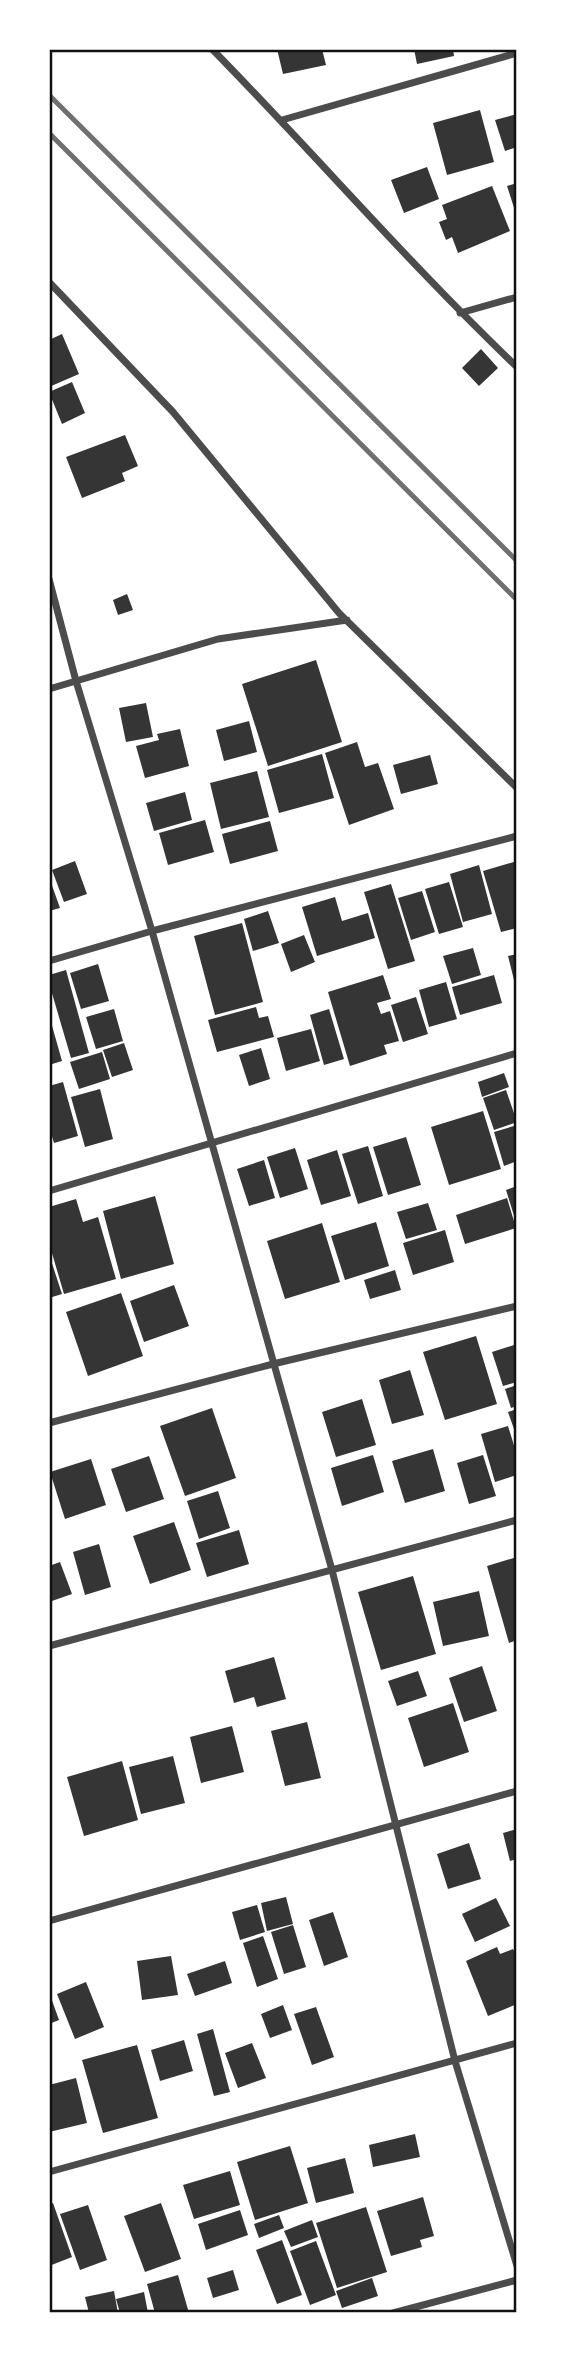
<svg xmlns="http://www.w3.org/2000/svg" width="566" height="2362" font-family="Rubik,sans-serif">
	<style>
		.building { fill: #353535 }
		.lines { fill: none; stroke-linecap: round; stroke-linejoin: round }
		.minor { stroke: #4c4c4c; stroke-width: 7 }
		.rail { stroke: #707070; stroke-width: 5 }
		.neatline { fill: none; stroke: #111; stroke-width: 2.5 }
	</style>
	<rect width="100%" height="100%" fill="#fff"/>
	<path class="building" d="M277,49H322L326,65L283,74Z
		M414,49H453L454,56L417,64Z
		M480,110L494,162L447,175L433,123Z
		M517,114V147L505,151L495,120Z
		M427,167L439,199L404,213L391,180Z
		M517,183V214H516L507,186Z
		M492,186L510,231L458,253L452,237L446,240L439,222L447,219L442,205Z
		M62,334L79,374L49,387V340Z
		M481,349L498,368L479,386L462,368Z
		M72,382L85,413L62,424L49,392Z
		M125,435L138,466L122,473L125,481L82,498L66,457Z
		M127,594L133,610L118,615L113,600Z
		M316,660L342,742L268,766L242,684Z
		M146,703L153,737L126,742L119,708Z
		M249,721L257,752L224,761L216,730Z
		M180,729L189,766L145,778L136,746L159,740L157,734Z
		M357,742L365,767L378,763L394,809L349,825L325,753Z
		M322,754L334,798L279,813L267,770Z
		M430,755L438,784L401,794L393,765Z
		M257,771L269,817L221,829L210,783Z
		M185,792L192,820L154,831L146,803Z
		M205,820L214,852L168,865L159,833Z
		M270,821L278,851L230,864L222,834Z
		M75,861L87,894L64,902L52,870Z
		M517,861V928L501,932L483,871Z
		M479,865L492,914L463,922L450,874Z
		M49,877L60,908L49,911Z
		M449,882L463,927L439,934L425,889Z
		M391,884L415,961L388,969L364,892Z
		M422,891L435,932L411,940L398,898Z
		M335,897L342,921L368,913L375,938L317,956L302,907Z
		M268,911L279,943L253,951L244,919Z
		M242,923L263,1002L215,1015L194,936Z
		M304,935L315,962L291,972L281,944Z
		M473,948L481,975L452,984L443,956Z
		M517,954V988H516L508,956Z
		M98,964L109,1001L81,1009L70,973Z
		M66,970L89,1053L71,1058L49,983V975Z
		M383,975L391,999L377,1003L381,1014L390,1011L399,1041L384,1045L387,1054L350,1066L328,992Z
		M494,975L502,1003L460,1015L452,987Z
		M446,982L457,1019L429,1027L419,990Z
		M416,997L428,1034L403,1042L391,1005Z
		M256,1007L259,1018L268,1016L274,1037L217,1052L208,1020Z
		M114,1009L123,1041L96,1049L86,1017Z
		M329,1009L344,1059L324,1065L310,1015Z
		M49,1015L62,1061L49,1065Z
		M311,1029L320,1061L286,1071L277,1038Z
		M124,1043L133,1070L112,1077L103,1050Z
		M261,1048L270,1079L249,1086L239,1055Z
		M102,1052L110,1079L79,1089L70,1062Z
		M504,1073L509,1087L482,1097L478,1082Z
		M63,1082L78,1136L54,1143L49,1126V1086Z
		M100,1089L113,1139L85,1147L71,1097Z
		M506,1090L517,1122L494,1130L483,1098Z
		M483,1111L501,1169L449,1185L431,1127Z
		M517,1125V1161L504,1166L494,1132Z
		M406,1137L421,1185L388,1195L373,1147Z
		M368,1146L383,1196L358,1204L342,1154Z
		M295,1148L308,1189L280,1198L267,1157Z
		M337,1150L351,1196L321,1205L307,1160Z
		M264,1160L275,1198L249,1206L237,1169Z
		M517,1186V1222H516L506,1190Z
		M155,1196L174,1264L121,1279L103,1211Z
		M507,1198L516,1228L465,1244L456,1215Z
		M76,1199L83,1222L98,1217L116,1279L64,1294L49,1243V1207Z
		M428,1203L437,1230L406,1239L397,1212Z
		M376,1222L389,1266L345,1280L331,1236Z
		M322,1223L340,1282L285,1299L267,1241Z
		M445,1230L454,1262L413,1275L403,1243Z
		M49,1254L62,1294L49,1298Z
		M395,1270L401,1290L370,1299L364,1280Z
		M174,1285L189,1326L144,1342L130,1301Z
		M121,1293L143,1356L88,1376L66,1312Z
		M476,1336L497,1404L445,1420L423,1352Z
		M517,1344V1382L503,1386L492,1352Z
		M410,1370L424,1415L392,1424L379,1380Z
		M517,1385V1406L511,1408L505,1389Z
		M362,1399L376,1445L336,1457L322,1412Z
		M212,1408L236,1478L185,1496L160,1426Z
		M517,1409V1432H515L508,1412Z
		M508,1426L517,1455V1475L495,1482L481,1434Z
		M433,1449L445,1491L405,1503L392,1461Z
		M373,1455L384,1492L342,1506L331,1468Z
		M483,1455L496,1496L469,1504L457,1463Z
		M149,1456L164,1499L126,1512L111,1469Z
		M91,1459L106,1505L65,1519L50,1472Z
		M218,1491L230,1528L199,1539L187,1501Z
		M174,1522L191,1570L150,1584L133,1536Z
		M239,1530L249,1564L207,1577L196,1543Z
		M99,1544L111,1587L85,1595L73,1552Z
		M517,1557V1640L509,1643L487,1566Z
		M60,1562L72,1594L49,1602V1566Z
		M413,1576L436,1654L381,1670L358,1592Z
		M479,1591L489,1636L443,1646L433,1602Z
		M274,1657L286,1699L257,1707L254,1697L234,1703L225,1671Z
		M482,1666L497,1711L464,1722L449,1678Z
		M418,1671L427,1696L397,1706L388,1681Z
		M453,1703L469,1752L424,1767L408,1718Z
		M307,1722L321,1778L285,1786L271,1731Z
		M232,1726L244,1772L201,1783L190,1737Z
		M173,1756L185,1803L141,1814L129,1767Z
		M122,1761L138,1820L84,1836L67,1777Z
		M517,1829V1859L510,1861L503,1833Z
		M469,1843L481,1879L448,1889L437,1854Z
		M286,1897L293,1924L267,1931L261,1903Z
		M496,1898L510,1926L475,1942L462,1914Z
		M257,1905L265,1932L240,1940L232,1912Z
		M333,1912L348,1957L324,1966L309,1920Z
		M293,1925L306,1967L284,1974L271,1932Z
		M263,1936L278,1979L257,1987L243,1943Z
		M497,1947L500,1954L513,1949L517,1957V2004L488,2016L466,1961Z
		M171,1956L178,1995L142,2000L137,1961Z
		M225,1961L232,1983L195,1996L187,1974Z
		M86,1982L104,2027L75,2039L57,1994Z
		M49,1992L59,2020L49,2024Z
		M283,2005L292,2030L270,2038L261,2014Z
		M316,2007L334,2057L312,2065L294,2014Z
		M213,2029L230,2092L214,2096L197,2034Z
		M184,2040L193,2071L160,2081L151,2050Z
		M252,2043L266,2078L238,2088L225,2053Z
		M137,2045L158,2118L103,2133L82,2060Z
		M76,2078L87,2123L49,2132V2085Z
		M415,2134L420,2157L373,2167L369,2145Z
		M290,2146L308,2203L255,2220L237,2162Z
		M345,2158L354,2193L316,2203L307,2168Z
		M230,2171L240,2205L194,2219L183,2185Z
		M423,2197L434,2236L420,2240L422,2247L391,2256L377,2211Z
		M53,2203L72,2257L49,2266V2204Z
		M161,2203L181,2259L145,2272L124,2216Z
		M88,2205L107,2260L80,2270L60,2214Z
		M366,2207L387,2272L337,2288L316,2223Z
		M240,2210L248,2235L206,2250L198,2224Z
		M279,2215L284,2228L259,2238L254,2224Z
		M312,2220L318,2237L291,2247L284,2231Z
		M282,2240L302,2295L277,2304L256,2250Z
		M316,2241L336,2295L310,2305L290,2251Z
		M233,2270L239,2290L213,2298L207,2278Z
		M178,2275L189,2313H155L147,2284Z
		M372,2278L378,2296L342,2308L336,2291Z
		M114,2291L118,2313H89L85,2297Z
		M144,2292L148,2313H120L116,2299Z"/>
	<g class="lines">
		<path class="minor" d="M212,49C315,154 411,266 517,367
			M282,120L517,53
			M49,282L173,412L339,613L517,788
			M460,313L517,297
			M49,579L76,681L152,931L332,1570L455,2061L517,2266
			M49,689L218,639L347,620
			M49,961L152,931L517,836
			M49,1191L517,1053
			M49,1423L273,1364L517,1306
			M49,1646L517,1520
			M49,1921L517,1791
			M49,2172L517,2043
			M393,2313L517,2280"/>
		<path class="rail" d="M49,95L517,561
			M49,133L517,600"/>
	</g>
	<rect width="566" height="2362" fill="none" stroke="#ffffff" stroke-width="102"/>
	<rect x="51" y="51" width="464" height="2260" class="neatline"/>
</svg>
